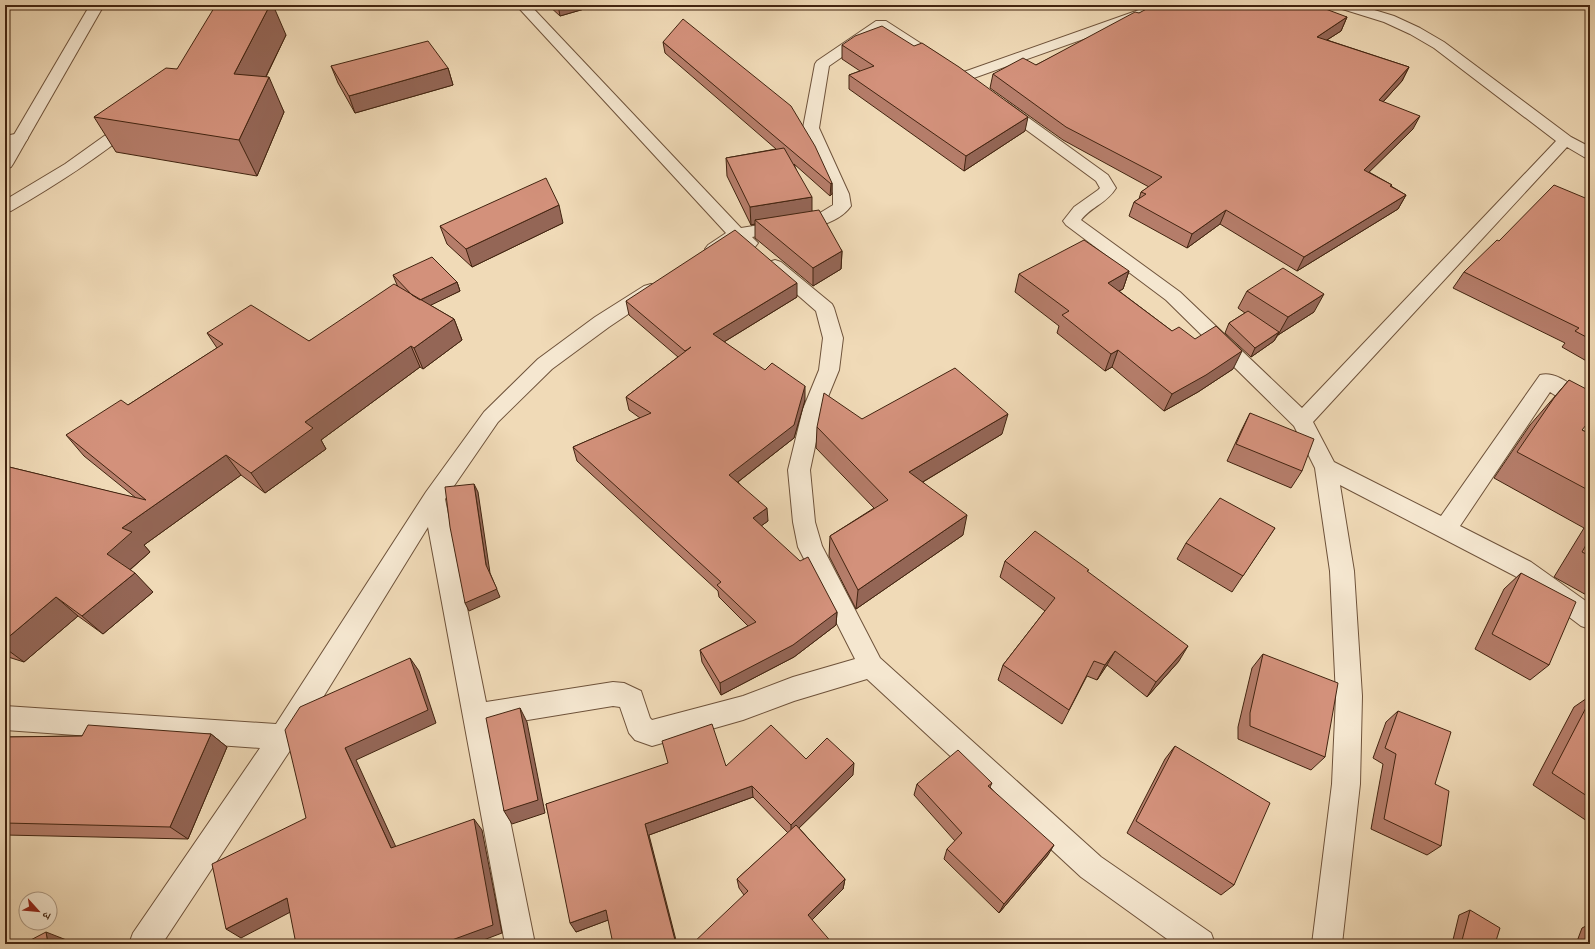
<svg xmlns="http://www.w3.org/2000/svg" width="1595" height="949" font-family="Cardo,'Noto Serif Devanagari',serif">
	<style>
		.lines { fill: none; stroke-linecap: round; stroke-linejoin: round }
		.minor-casing { stroke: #6e523a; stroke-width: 2 }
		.tertiary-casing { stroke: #6e523a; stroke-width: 2 }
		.minor { fill: #f5e7d0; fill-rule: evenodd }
		.tertiary { fill: #f5e7d0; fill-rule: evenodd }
		.wall { fill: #b57d6a; stroke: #422410 }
		.shaded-wall { fill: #946656; stroke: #422410 }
		.building { fill: #d3917b; stroke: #422410 }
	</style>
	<rect width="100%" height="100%" fill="#f0dab7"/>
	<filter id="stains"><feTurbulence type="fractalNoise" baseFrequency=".005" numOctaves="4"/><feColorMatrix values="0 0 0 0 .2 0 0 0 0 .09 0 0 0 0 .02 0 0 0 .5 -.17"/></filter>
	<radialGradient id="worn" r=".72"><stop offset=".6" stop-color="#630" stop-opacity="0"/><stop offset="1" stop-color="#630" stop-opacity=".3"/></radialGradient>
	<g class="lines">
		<defs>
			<path id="minor" d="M516,5H530L741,228L815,216L833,205V194L803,128L815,64L817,61L876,21H886L945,59L947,62L945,65L940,66L935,65L881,30L829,66L819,128L849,194L851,206C833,232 781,232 752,237L758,243L755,247C747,249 743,247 737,242C727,248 719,256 708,253L705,249L708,245L726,233Z
				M1153,5H1173L1171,8L968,80L963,81L958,80L956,77L958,74Z
				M1337,5H1358L1394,16L1420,28L1444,42L1571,137L1590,147V159L1584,157L1567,147L1313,422L1334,462L1441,516L1540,375C1557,370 1576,389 1590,398V416L1583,413L1550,392L1460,526L1531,562L1590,604V629L1581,626L1515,576L1340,485L1354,571L1362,696L1360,784L1342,944H1312L1332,784L1336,696L1330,571L1315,468L1294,426L1166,300L1066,225L1063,221L1074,207L1098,190L1100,188L1096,181L998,109L995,106L998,103L1003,101L1008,103L1108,175L1116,188C1106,204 1092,206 1081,220L1180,292L1302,408L1556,141L1434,48L1410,34L1384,22L1339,8Z
				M133,117L138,119L141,122L138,125C98,158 56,185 11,211L5,212V200L65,164L128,119Z
				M20,133L26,135L28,138L26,141L5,146V136Z
				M775,260L781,262L832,304L834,308L843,338L839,370L823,409L810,470L815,522L822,546L880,658L1101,857L1211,933L1215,944H1174L1081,877L867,679L794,701L743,720L652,746L635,740L629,733L620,707L613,706L491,726L535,944H505L428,527L293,746L162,944H129L133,933L260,748L5,730V706L276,724L426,492L484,412L538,359L595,317L644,286L651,284L658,286L660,290L658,294L609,327L552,369L498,422L445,499L486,702L613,682L624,683L641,691L650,718L652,720L743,696L793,677L855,659L798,547L793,522L788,470L803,409L819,370L823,338L816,311L769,270L766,266L769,262Z"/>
			<path id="tertiary" d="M90,5H104L13,164L11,167L5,169V150Z"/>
		</defs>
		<use href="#minor" class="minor-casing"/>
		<use href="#tertiary" class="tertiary-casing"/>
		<use href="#minor" class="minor"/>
		<use href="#tertiary" class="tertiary"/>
	</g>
	<path class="wall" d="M548,5H598L560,16Z
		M1201,6L1347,17L1341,31L1327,40L1409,67L1402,81L1383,102L1413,129L1369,172L1392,185L1391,186L1406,195L1398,209L1297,271L1220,224L1187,248L1129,216L1134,202L1139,199L1141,192L1149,187L1063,140L990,88L993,74L1036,65L1139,13Z
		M286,35L266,77L284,112L257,176L116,152L94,117L177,69Z
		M663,42L832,183V194L830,196L794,164L812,211L842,251L841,269L813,286L755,238V224L751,225L727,176L726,158L776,149L665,53Z
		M842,45L1025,131L964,171L849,89V75L860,71L842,59Z
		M331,66L448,68L453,85L355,113L338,83Z
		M1590,200V363L1562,347L1565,343L1453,288L1464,272L1499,241Z
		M563,223L472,267L447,244L440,226Z
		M1129,271L1123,289L1119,291L1172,331L1233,369L1198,392L1164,411L1112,367L1105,371L1057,333L1059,326L1015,292L1019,274Z
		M393,275L457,282L460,291L430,305L454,319L462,340L423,369L420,367L321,440L326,449L265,493L241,475L144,545L150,552L130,570L153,592L103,634L78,616L24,662L5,656V466L136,498L84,456L66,435L128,405L217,348L207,333L309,341L400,288L397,285Z
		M1247,291L1314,312L1278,335L1274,341L1251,357L1225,333L1229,323L1245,313L1238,308Z
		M797,297L724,342L805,400L794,438L738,482L768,521L761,526L837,612L836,625L794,657L721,695L702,662L700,650L748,626L719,597L718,591L577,461L573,447L640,418L629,410L626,397L678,357L629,315L626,301Z
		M1569,380L1582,430L1590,434V597L1554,577L1584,528L1494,478L1530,425Z
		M1250,413L1302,471L1291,488L1227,461L1241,431Z
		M862,419L1002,434L923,482L963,535L856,609L829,556L830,536L874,508L816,448L817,427Z
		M1275,528L1232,592L1177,559L1186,543Z
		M1005,561L1088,572L1179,661L1147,697L1107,665L1097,680L1087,676L1062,724L998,680L1003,665L1045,611L1000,577Z
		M1521,573L1549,665L1530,680L1475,649L1504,589Z
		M1263,654L1325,757L1311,770L1238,739V727L1252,668Z
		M1590,696V823L1533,785L1574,707Z
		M1398,711L1435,784L1441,846L1427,855L1371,829L1383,764L1373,758L1386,722Z
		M211,734L227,747L188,839L5,835V737L82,736Z
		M1175,746L1234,885L1221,895L1127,833L1165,759Z
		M806,759L853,775L799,828L845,879L843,889L812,920L744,895L739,888L737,879L788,833L753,797L649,835L608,920L576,932L546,804L726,766Z
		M992,783L990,787L1048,855L999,913L944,859L947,849L955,841L914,795L917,784Z
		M1470,910L1495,944H1452L1459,915Z
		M1590,924V944H1576L1582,928Z"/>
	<path class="shaded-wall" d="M270,5H273L286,35L250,109L234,74Z
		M558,5H598L560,16Z
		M1347,17L1341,31L1311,50L1317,37Z
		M1409,67L1402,81L1372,114L1379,100Z
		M448,68L453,85L355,113L349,96Z
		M269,77L284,112L257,176L239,140Z
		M1420,116L1413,129L1357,184L1364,170Z
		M1028,117L1025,131L964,171L966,156Z
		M832,183V194L830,196L831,184Z
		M1406,195L1398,209L1297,271L1304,257Z
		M812,197V215L755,220V224L751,225L750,207Z
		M559,205L563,223L472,267L466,249Z
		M1226,210L1220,224L1187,248L1192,234Z
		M842,251L841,269L813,286V268Z
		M1129,271L1123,289L1102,300L1108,283Z
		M457,282L460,291L421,310L418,301Z
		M797,283V297L714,348L713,334Z
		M1324,294L1314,312L1278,335L1288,317Z
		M454,319L462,340L423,369L414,348Z
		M1279,332L1274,341L1251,357L1255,348Z
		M411,346L420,367L321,440L326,449L265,493L251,473L305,422Z
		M1118,350L1112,367L1105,371L1111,354Z
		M1242,351L1233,369L1198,392L1164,411L1172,394Z
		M805,386V400L794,438L730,488L729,475Z
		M1008,414L1002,434L906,492L909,472Z
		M226,455L241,475L144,545L150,552L126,573L107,554L122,528Z
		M474,484L478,492L490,573L500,597L469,611L465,603L486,565Z
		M767,508L768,521L754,531L753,518Z
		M967,515L963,535L856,609L858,590Z
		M135,573L153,592L103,634L82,616Z
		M56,597L78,616L24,662L5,648V640Z
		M837,612L836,625L794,657L721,695L720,683Z
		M1188,646L1179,661L1147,697L1156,682Z
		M1115,651L1107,665L1097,680L1105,665Z
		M410,658L419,671L436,723L356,760L401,858L391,848L345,748Z
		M520,708L527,722L545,813L512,824L504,811Z
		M211,734L227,747L188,839L170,827Z
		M854,763L853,775L791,836V825Z
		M752,786L753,797L649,835L677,944H676L645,824Z
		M474,819L482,830L502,933L473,944H441Z
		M1054,845L1048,855L999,913L1004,904Z
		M845,879L843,889L808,924V915Z
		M287,898L300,907L241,938L226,929Z
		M606,910L611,919L576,932L570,923Z
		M46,932L69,941V944H48Z
		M317,940L323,944H310Z"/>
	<path class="building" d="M217,5H270L234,74L269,77L239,140L94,117L166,68L177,69L214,8Z
		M1154,5H1197L1201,6L1203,5H1315L1347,17L1317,37L1409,67L1379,100L1420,116L1364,170L1392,185L1390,186L1406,195L1304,257L1226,210L1192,234L1134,202L1146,194L1141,192L1162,177L1066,127L993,74L1023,58L1036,65L1135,12L1139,13Z
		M683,19L791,106L815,146L832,183L831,184L663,42Z
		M882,26L914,46L922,43L959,67L1028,117L966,156L849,75L874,66L842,45L855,36Z
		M428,41L448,68L349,96L331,66Z
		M784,148L812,197L750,207L726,158Z
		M546,178L559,205L466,249L440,226Z
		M1554,185L1590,200V339L1575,331L1579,328L1464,272L1497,240L1499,241Z
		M819,210L842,251L813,268L755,220Z
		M735,230L797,283L713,334L765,370L772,363L805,386L794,425L729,475L767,508L753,518L800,561L808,557L837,612L793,645L720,683L700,650L756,622L717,585L721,582L573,447L651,413L626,397L691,347L685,351L626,301Z
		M1084,240L1129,271L1108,283L1172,331L1179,327L1195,339L1216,326L1242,351L1206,375L1172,394L1118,350L1111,354L1062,315L1069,311L1019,274Z
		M432,257L457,282L420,300L412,295L393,275Z
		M1283,268L1324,294L1288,317L1247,291Z
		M394,284L454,319L414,348L411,346L305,422L313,428L251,473L226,455L122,528L132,532L107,554L135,573L82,616L56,597L5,640V466L146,500L66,435L121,400L128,405L223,344L207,333L251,305L309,341Z
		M1248,311L1279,332L1255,348L1229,323Z
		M955,368L1008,414L909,472L967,515L858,590L830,536L888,500L817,427L824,393L862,419Z
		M1569,380L1590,391V420L1582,430L1590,434V491L1517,452L1554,398Z
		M1250,413L1314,439L1302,471L1236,444Z
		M474,484L486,565L497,589L465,603L450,527L445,487Z
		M1220,498L1275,528L1243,576L1186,543Z
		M1035,531L1089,570L1087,571L1188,646L1156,682L1115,651L1105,665L1094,661L1069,710L1003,665L1055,598L1005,561Z
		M1590,538V556L1582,552Z
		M1521,573L1576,602L1549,665L1492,634Z
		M1263,654L1338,683L1325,757L1250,726V713Z
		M410,658L428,710L345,748L391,848L474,819L493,925L441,944H318L317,940L310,944H296L287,898L226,929L212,864L306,818L285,730L300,707Z
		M1590,700V798L1552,773Z
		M520,708L538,800L504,811L486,718Z
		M1398,711L1451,732L1435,784L1449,791L1441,846L1384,819L1396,754L1385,748Z
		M712,724L726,766L771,725L806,759L827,738L854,763L791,825L752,786L645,824L676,944H613L606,910L570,923L546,804L668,763L662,741Z
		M88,725L211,734L170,827L5,823V737L82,736Z
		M1175,746L1270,803L1234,885L1136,821Z
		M958,750L992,783L988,786L1054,845L1004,904L947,849L962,833L917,784Z
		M796,825L845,879L808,915L833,944H692L748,891L737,879Z
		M1470,910L1500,928L1495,944H1461Z
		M46,932L48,944H23Z
		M1389,941L1394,944H1389Z"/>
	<rect width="1595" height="949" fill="none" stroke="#f0dab7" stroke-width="20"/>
	<rect x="6" y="6" width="1583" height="937" fill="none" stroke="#422410" stroke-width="2"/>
	<rect x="10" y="10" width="1575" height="929" fill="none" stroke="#422410"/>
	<g transform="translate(38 911) rotate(117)"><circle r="19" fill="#f5e7d0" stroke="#ad9983"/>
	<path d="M0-3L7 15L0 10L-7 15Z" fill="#8f2418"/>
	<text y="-6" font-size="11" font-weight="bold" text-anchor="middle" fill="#422410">उ</text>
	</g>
	<rect width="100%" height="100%" filter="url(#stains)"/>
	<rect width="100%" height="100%" fill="url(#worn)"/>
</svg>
